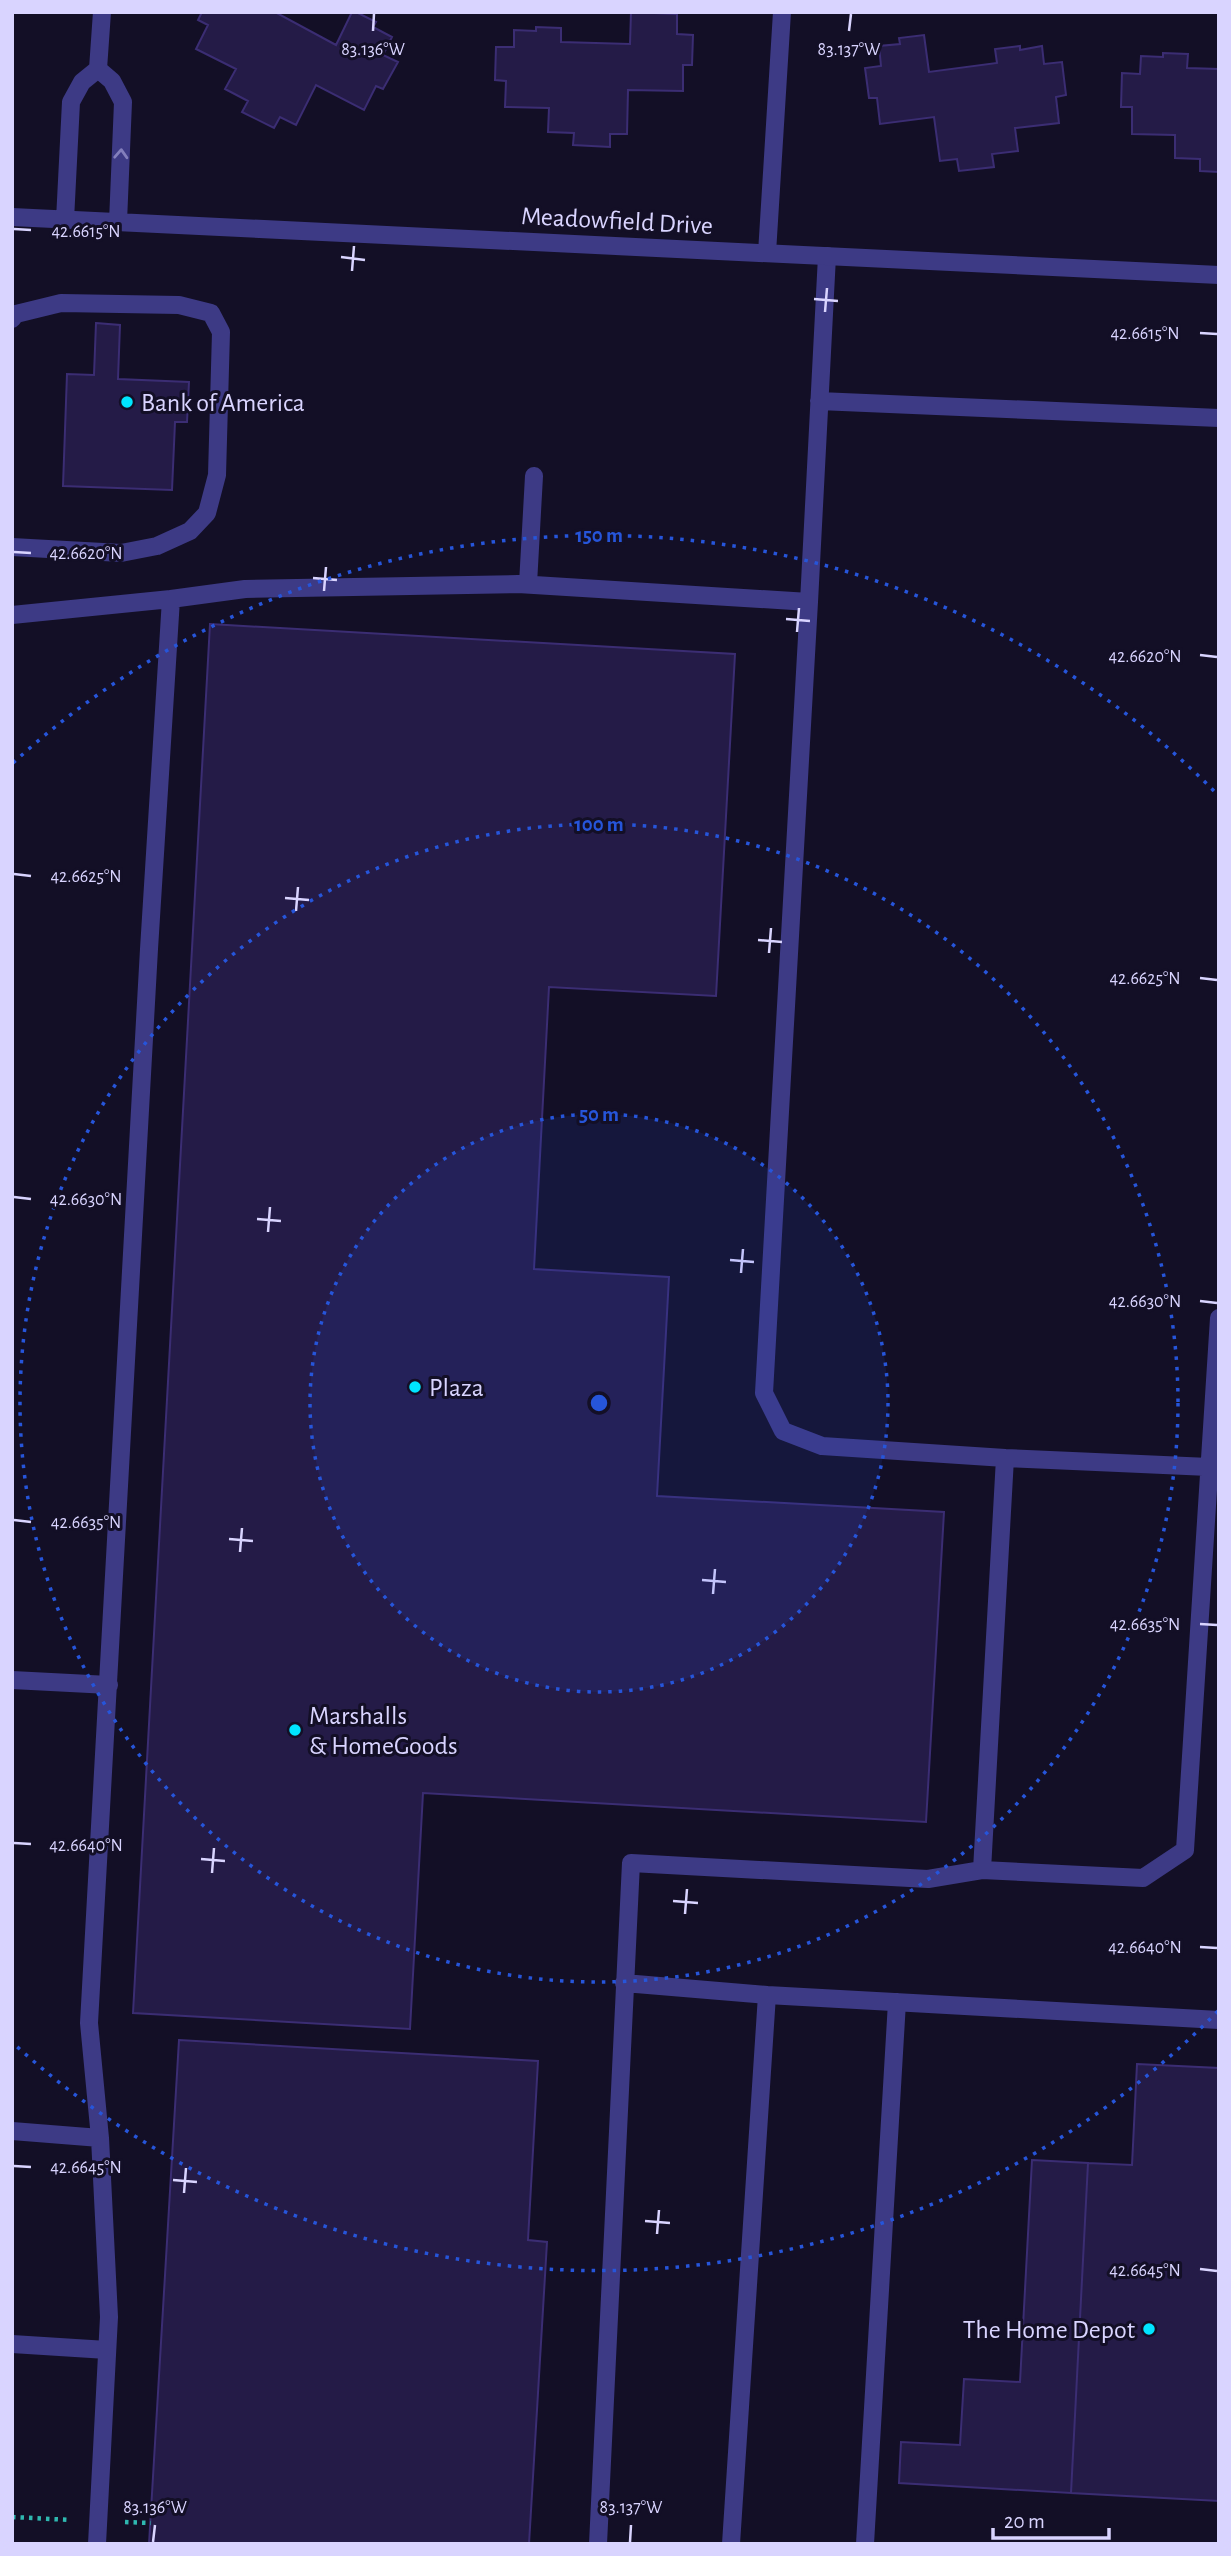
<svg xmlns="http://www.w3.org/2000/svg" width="1231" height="2556" font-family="'Alegreya Sans',sans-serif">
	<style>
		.building { fill: #241b47; stroke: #3b2d73; stroke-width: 2 }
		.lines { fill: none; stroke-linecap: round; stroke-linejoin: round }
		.path { stroke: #2fb8b0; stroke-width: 4.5; stroke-dasharray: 3.5 5; stroke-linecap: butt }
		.service { stroke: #3d3a85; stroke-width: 18 }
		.minor { stroke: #3d3a85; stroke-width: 18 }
		.oneway { stroke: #837fbc }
		.ticks { fill: none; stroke: #d9d4ff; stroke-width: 2.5 }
		.ring { fill: none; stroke: #2655da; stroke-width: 3.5; stroke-dasharray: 3.5 7 }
		.poi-dot { fill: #00e5ff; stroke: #130f26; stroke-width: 2.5 }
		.labels { text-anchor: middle; stroke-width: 6; stroke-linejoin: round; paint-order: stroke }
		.street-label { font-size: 26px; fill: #d9d4ff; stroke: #130f26 }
		.poi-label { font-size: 26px; fill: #d9d4ff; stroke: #130f26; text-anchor: start }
		.ticks-label { font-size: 18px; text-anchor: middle; fill: #d9d4ff; stroke: #130f26; stroke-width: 6; stroke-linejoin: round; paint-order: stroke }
		.centre { fill: #2655da; stroke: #130f26; stroke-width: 3.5 }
		.ring-label { font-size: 21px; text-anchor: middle; font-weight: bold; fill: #2655da; stroke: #130f26; stroke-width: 6; stroke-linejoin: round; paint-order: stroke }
	</style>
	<rect width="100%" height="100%" fill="#130f26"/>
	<path class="building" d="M202,12H275L336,45L352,12H356L376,22L373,27L392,37L383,55L398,62L383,89L376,86L364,110L316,85L296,125L280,117L274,128L242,112L248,101L225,89L236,69L196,49L208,25L198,20Z
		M631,12L677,14V34L693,35L692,65H683V91L628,90L627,134H610V147L573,145L574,133L548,132L549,108L505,107L506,81L495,80L496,47H514V30L536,31V27L561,28V42L630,44Z
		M924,35L929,72L997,63L995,49L1020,46V50L1042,46L1044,64L1062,62L1066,95L1056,97L1059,123L1015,128L1018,151L992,154L994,167L959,171L957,159L940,161L934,117L880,124L877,98H869L865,68L881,66L879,46L900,44L899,38Z
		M1163,53L1188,54L1187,68L1219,69V172L1200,171V159L1175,158V135L1132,134V107H1121L1122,73L1140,74L1141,56L1163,57Z
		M96,323L120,325L118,379L189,382L187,422H175L172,490L63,486L67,374L94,375Z
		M210,624L735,654L716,996L549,987L534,1269L669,1277L657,1496L944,1512L926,1822L423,1793L410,2029L133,2013Z
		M179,2040L538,2061L528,2240L547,2242L529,2544H149Z
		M1137,2064L1219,2068V2501L1071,2493L1088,2163L1132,2165Z
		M1032,2160L1088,2163L1071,2493L899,2483L901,2442L960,2445L964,2379L1020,2382Z"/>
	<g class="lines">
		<path class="path" d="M12,2517L71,2520
			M125,2522L151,2523"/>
		<path class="service" d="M12,319L16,314L61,303L179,305L211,313L221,332L217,475L207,513L190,531L157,546L121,553L12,547
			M819,401L1219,418
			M528,584L534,476
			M171,599L245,589L518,584L809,602L827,256
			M12,615L171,599L149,949L89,2023L100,2138
			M1005,1458L1209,1467
			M12,1680L109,1685
			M982,1870L1143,1878L1185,1850L1219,1318
			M624,1983L767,1995L731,2544
			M767,1995L1219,2020
			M12,2131L100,2138L109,2317L97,2544
			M12,2344L107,2350
			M598,2544L631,1863L928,1879L982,1870L1005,1458L822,1446L783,1431L764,1393L809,602
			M865,2544L897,2002"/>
		<path class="minor" d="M98,69L112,81L123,102L118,222
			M12,217L1219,275
			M65,220L71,102L82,82L98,69L102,12
			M767,253L782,12"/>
	</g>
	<defs><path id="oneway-chevron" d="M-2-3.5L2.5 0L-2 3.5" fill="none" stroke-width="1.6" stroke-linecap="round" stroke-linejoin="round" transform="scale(1.75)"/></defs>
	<use class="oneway" href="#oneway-chevron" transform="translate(121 154) rotate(-87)"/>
	<path class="ticks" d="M373,31L374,14M849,31L851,14M14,229L31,230M341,257L365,260M352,271L354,246M814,299L838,301M825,312L827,288M1200,333L1217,334M14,552L31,553M313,578L337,580M324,591L326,567M786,619L810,621M797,632L799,608M1200,655L1217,657M14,874L31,876M285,898L309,900M296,911L298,887M758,940L782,942M769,953L771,928M1200,978L1217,980M14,1197L31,1199M257,1219L281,1221M268,1232L270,1207M730,1260L754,1262M741,1273L743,1249M1200,1301L1217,1303M14,1520L31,1522M229,1539L253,1541M240,1552L242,1528M702,1580L726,1582M713,1594L715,1569M1200,1624L1217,1625M14,1843L31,1844M201,1859L225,1861M212,1873L214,1848M673,1901L698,1903M685,1914L687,1889M1200,1947L1217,1948M14,2166L31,2167M173,2180L197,2182M184,2193L186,2168M645,2221L670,2223M657,2234L659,2210M1200,2269L1217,2271M153,2542L155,2525M630,2542L631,2525"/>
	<circle cx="599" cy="1403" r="289" fill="#2655da" fill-opacity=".12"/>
	<g class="ring">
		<circle cx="599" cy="1403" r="289"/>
		<circle cx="599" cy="1403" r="579"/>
		<path d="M1218 2011A868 868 0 0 1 13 2043M13 763A868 868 0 0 1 1218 795"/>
	</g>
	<g class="poi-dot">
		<circle cx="127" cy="402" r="7"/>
		<circle cx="415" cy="1387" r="7"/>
		<circle cx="295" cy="1730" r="7"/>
		<circle cx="1149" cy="2329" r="7"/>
	</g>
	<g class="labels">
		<g class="street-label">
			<text transform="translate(617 220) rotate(3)" y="9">Meadowfield Drive</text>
		</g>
		<g class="poi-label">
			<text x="141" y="411">Bank of America</text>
			<text x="429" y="1396">Plaza</text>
			<text x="309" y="1724">Marshalls<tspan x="309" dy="30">&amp; HomeGoods</tspan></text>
			<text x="1135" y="2338" text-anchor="end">The Home Depot</text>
		</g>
	</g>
	<g class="ticks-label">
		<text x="373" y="55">83.136°W</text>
		<text x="849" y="55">83.137°W</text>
		<text x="86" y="237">42.6615°N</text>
		<text x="1145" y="339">42.6615°N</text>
		<text x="86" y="559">42.6620°N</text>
		<text x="1145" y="662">42.6620°N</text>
		<text x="86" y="882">42.6625°N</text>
		<text x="1145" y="984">42.6625°N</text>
		<text x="86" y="1205">42.6630°N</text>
		<text x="1145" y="1307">42.6630°N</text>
		<text x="86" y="1528">42.6635°N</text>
		<text x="1145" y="1630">42.6635°N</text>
		<text x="86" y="1851">42.6640°N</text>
		<text x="1145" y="1953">42.6640°N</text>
		<text x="86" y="2173">42.6645°N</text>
		<text x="1145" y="2276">42.6645°N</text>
		<text x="155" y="2513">83.136°W</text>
		<text x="631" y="2513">83.137°W</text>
	</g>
	<circle cx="599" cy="1403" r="10" class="centre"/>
	<g class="ring-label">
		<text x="599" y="542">150 m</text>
		<text x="599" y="831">100 m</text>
		<text x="599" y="1121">50 m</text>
	</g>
	<rect width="1231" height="2556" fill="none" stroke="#d9d4ff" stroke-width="28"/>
	<path d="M993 2528v10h116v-10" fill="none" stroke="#d9d4ff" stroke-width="3.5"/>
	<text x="1004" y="2528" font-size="21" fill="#d9d4ff" stroke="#130f26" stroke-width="5" paint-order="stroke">20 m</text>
</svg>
